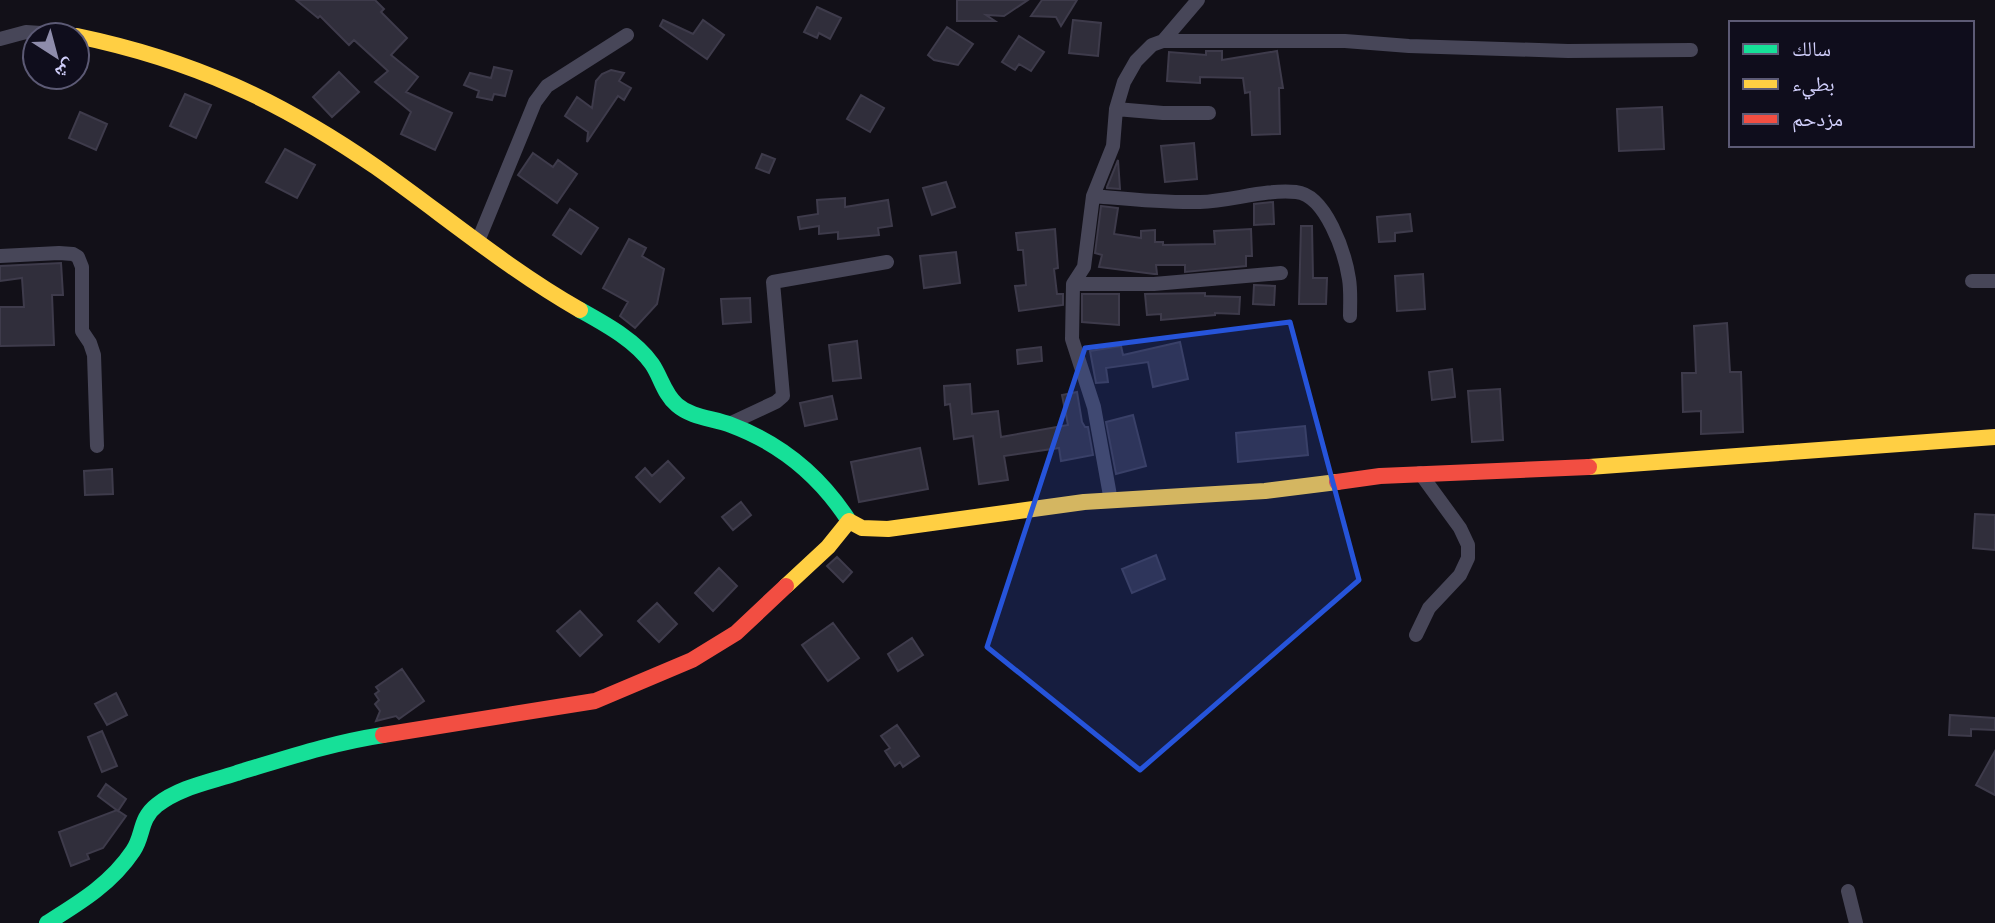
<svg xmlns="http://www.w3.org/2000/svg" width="1995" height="923" font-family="'Fira Sans Condensed','Noto Naskh Arabic',sans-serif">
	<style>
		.building { fill: #302e3b; stroke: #3e3b4b; stroke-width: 2 }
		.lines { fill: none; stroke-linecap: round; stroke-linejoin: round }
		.street { stroke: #474658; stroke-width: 14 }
		.fast { stroke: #16e098; stroke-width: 16 }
		.slow { stroke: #ffcf43; stroke-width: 16 }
		.jam { stroke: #f24e42; stroke-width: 16 }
		.marked { fill: #2654da; fill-opacity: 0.2; stroke: #2654da; stroke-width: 5; stroke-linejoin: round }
	</style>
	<rect width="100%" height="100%" fill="#121018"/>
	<path class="building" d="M296,0H375L384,9L381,12L407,38L391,55L418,77L406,92L452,113L435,150L401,134L411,112L375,82L388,71L354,40L349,45L320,16L318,18Z
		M957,0H1028L1004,16L986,15L995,21H957Z
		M1042,0H1077L1061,26L1056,17L1031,16Z
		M817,7L841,18L830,39L819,33L817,38L804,32Z
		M663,20L693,34L703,20L724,35L707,59L660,26Z
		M1073,20L1101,23L1098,56L1069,53Z
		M947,27L973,44L958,65L934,60L928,55Z
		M1019,36L1044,52L1031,71L1019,64L1015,70L1002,62Z
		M1206,51H1222V60L1277,51L1283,88H1279L1280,134L1252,135L1250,92L1245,93L1243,78L1200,77V83L1167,81L1169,52L1206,55Z
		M494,67L512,71L505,96L494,94L492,100L477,97L479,91L464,85L470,73L491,78Z
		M611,70L624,73L619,81L631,88L624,100L618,96L587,142L588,132L565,116L577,97L592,108L596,81L602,74Z
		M339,72L359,92L332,117L313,97Z
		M185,94L211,105L196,138L170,126Z
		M861,95L884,108L870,132L847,119Z
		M1662,107L1664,149L1619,151L1617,109Z
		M80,112L107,124L96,150L69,138Z
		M1194,143L1197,179L1165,182L1161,146Z
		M285,149L315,165L297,198L266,182Z
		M533,153L553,167L558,160L577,174L557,203L518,175Z
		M762,154L775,159L769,173L756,168Z
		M1118,160L1120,189L1107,188V187Z
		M946,182L955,207L932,215L923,188Z
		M845,198V207L888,200L892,226L878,228L879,235L838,239V232L819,234V226L800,229L798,217L818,214L817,200Z
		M1273,202L1274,224L1254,225V204Z
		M1101,206L1118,208L1114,234L1141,238V231L1155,230V242H1163V245L1215,244L1214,231L1251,229L1252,256H1246V266L1185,272V265H1156L1157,274H1154L1099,267L1102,255L1095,253Z
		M570,209L598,228L581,254L553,235Z
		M1410,214L1412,231L1395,233V241L1379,242L1377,217Z
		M1301,226H1312L1313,278H1327L1326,304H1299Z
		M1055,229L1058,268L1054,269L1057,294H1063V305L1019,311L1015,286L1026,285L1023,250H1018L1016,233Z
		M629,239L646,248L642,256L664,269L657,304L635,328L620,316L628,302L603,288Z
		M956,252L960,283L924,288L920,256Z
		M61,263L63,295H52L54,345L0,346V307H24L22,278L0,281V266Z
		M1423,274L1425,309L1397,311L1395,276Z
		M1254,285L1275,286L1274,305L1253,304Z
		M1205,293V296L1240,297L1239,314L1215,313V315L1161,320V314L1147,315L1145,294Z
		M1082,294H1119V325L1082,322Z
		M750,298L751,322L723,324L721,299Z
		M1727,323L1730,372H1741L1743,432L1701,434V411L1683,412L1682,373H1696L1694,326Z
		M857,341L861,378L833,381L829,345Z
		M1180,342L1188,379L1153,387L1148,362L1106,368L1108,382L1096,383L1090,351L1121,346L1123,355Z
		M1041,347L1042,361L1018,364L1017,350Z
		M1452,369L1455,397L1432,400L1429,372Z
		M970,384L972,414L998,411L1001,437L1068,425L1062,395L1077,392L1082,422L1085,427H1088L1093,455L1061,461L1059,448L1004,456L1008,480L979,484L973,436L954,439L950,404L945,405L944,386Z
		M1500,389L1503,440L1472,442L1468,391Z
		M832,396L837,419L805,426L800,403Z
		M1133,415L1146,466L1116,474L1106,422Z
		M1305,426L1308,455L1238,462L1236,433Z
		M920,448L928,489L859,502L851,462Z
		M668,461L684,478L660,502L636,477L645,468L652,476Z
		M112,469L113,494L85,495L84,471Z
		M741,502L751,515L733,530L722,517Z
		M1975,514L1995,515V550L1973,548Z
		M1156,555L1165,579L1132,593L1122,569Z
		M837,557L852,572L843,582L827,566Z
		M719,568L737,586L713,611L695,593Z
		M657,603L677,624L659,642L638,621Z
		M580,611L602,635L580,656L557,631Z
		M833,623L859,658L828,681L802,645Z
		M912,638L923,655L898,671L888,654Z
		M402,669L424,701L399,719L396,716L376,721L380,711L375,704L379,700L375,694L379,691L376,687Z
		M116,693L127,715L107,725L95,704Z
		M1950,715L1995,718V730L1971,729V736L1949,735Z
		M897,725L919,756L903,767L900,762L895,766L885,751L890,748L881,736Z
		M102,731L117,766L102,772L88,737Z
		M1995,751V795L1976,785Z
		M106,784L126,799L118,811L98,796Z
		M117,810L126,816L103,848L87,854L89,859L71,866L59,832Z"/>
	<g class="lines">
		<path class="street" d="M0,39L26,32L71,35
			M1163,41H1345L1409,46L1568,51L1691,50
			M1116,109L1163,113H1209
			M1093,196C1128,199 1165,203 1200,202C1232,201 1264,189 1296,192C1326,195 1345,253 1349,279C1351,291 1350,304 1350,316
			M478,241L535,102L547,86L627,35
			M0,256L59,253L73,254L78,257L82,267V331L90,343L94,355L97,446
			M1972,281H1995
			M1073,284H1154L1281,273
			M729,424L776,402L783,396L773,282L887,262
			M1111,501L1094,407L1072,339L1073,284L1084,267L1093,196L1113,146L1116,109L1124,82L1136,61L1152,45L1163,41L1198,0
			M1416,635L1429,608L1460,575L1468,558V545L1460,528L1420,473
			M1848,891L1856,923"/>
		<path class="fast" d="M580,310C605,324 635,340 652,364C661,377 664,394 677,405C692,418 713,418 731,425C782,444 820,476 849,521
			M47,923C79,903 111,884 133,851C144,835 139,819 157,805C180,787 210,782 237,773C287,758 331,743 383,735"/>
		<path class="slow" d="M77,36C192,60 279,100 376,167C444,215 508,269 580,310
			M1589,467L1995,437
			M786,586L828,547L849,521L862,528L888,529L1084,502L1265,491L1337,482"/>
		<path class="jam" d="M1337,482L1380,476L1589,467
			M383,735L595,701L692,660L736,633L786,586"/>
	</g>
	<path class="marked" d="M1290,322L1359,580L1140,770L987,647L1085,348Z"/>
	<rect x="1729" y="21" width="245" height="126" fill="#0f0d1c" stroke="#5c5a75" stroke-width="2"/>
	<rect x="1743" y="44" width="35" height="10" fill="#16e098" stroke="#5c5a75" stroke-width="2"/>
	<text x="1792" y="56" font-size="21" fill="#d0cefa">سالك</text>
	<rect x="1743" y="79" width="35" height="10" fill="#ffcf43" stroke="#5c5a75" stroke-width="2"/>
	<text x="1792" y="91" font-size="21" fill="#d0cefa">بطيء</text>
	<rect x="1743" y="114" width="35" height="10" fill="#f24e42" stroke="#5c5a75" stroke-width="2"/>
	<text x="1792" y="126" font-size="21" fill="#d0cefa">مزدحم</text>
	<g transform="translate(56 56) rotate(144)"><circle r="33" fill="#0f0d1c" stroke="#5c5a75" stroke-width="2"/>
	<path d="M0-5L12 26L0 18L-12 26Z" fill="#8e8cab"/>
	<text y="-10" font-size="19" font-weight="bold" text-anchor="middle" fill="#d0cefa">ش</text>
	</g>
</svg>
